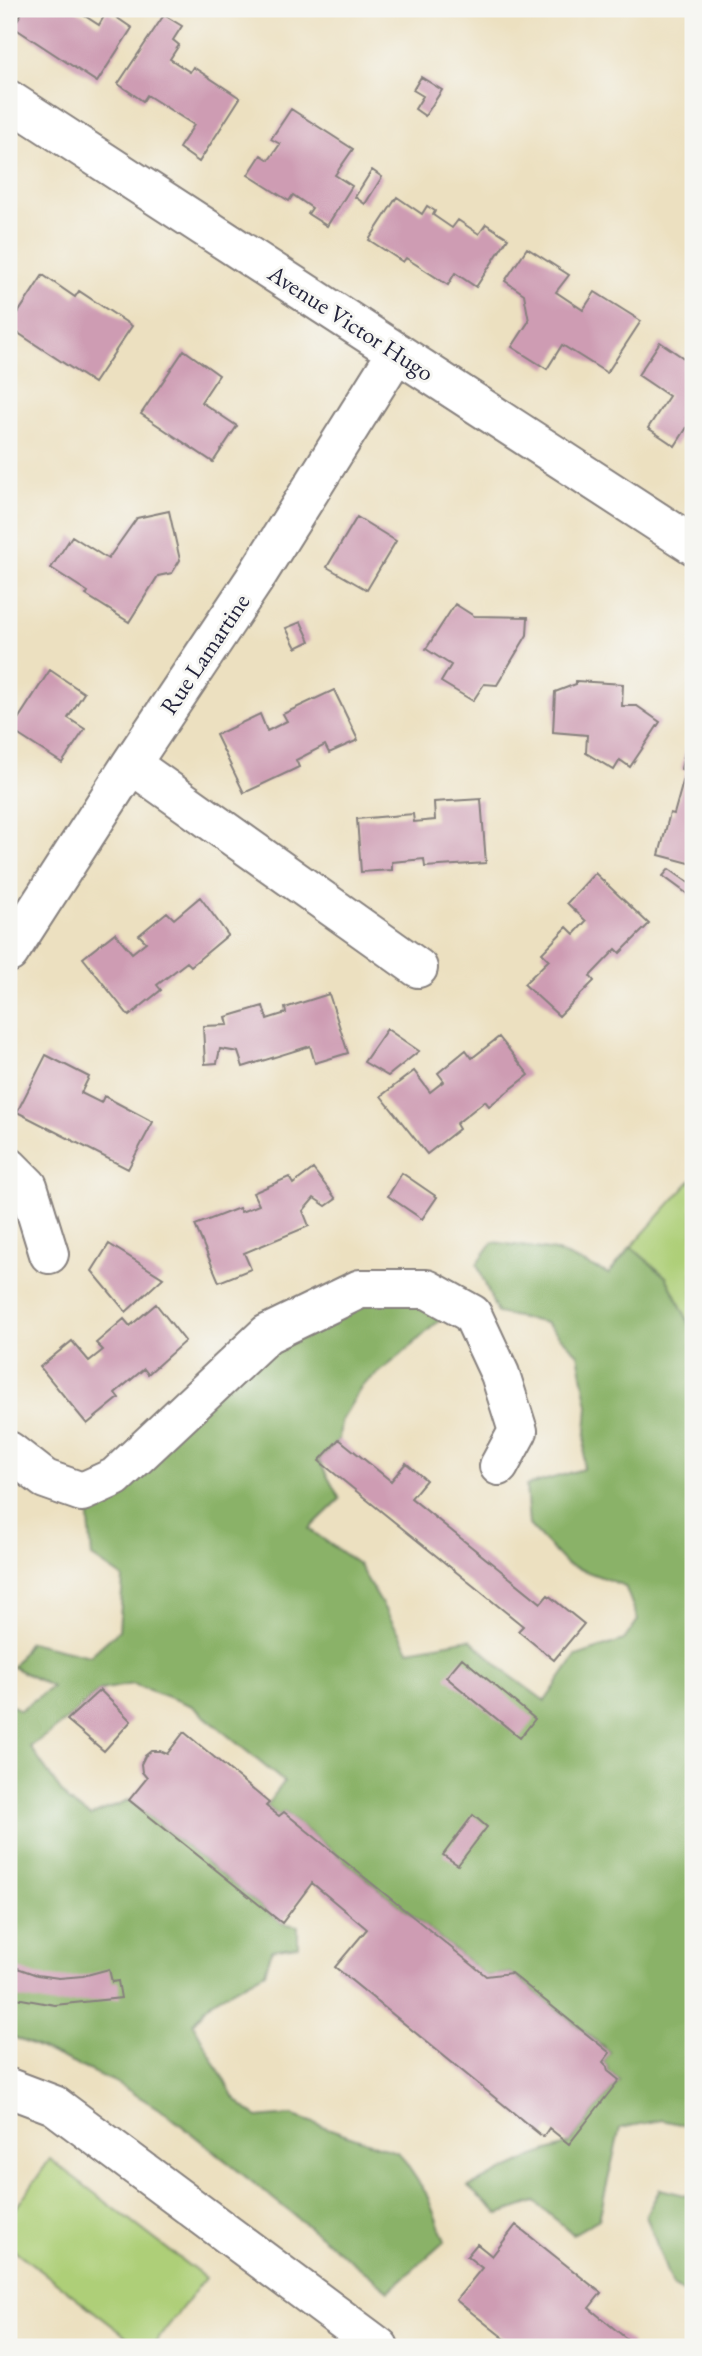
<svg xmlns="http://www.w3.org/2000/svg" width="702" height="2356" font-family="'EB Garamond',serif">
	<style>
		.green { fill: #aecf78; stroke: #68785a; stroke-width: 2 }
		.forest { fill: #8ab268; stroke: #566a52; stroke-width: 2 }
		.building { fill: #ce9cb3 }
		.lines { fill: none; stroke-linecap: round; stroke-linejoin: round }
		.minor-casing { stroke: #87817e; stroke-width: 42 }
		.minor { stroke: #fff; stroke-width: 38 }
		.labels { text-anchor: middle; stroke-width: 6; stroke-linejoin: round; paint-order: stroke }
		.street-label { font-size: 24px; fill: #22223b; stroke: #f6f6f2 }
	</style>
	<rect width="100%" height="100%" fill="#f6f6f2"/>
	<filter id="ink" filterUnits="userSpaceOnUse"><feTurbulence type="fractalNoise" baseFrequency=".0143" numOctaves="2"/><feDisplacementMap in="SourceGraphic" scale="14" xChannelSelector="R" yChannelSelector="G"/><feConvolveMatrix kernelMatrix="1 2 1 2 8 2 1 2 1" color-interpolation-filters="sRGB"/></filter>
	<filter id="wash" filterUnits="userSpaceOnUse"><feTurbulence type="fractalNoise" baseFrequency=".00686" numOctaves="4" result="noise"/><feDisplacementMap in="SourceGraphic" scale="28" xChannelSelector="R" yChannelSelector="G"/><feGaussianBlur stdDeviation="1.57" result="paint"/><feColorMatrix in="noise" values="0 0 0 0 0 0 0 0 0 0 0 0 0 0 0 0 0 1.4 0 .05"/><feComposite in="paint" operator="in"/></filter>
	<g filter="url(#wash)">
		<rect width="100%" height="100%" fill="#ece0c0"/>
		<path class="green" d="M693,1178V1331L666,1277L631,1247Z
			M50,2159L205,2278L152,2347H140L9,2246V2218Z"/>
		<path class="forest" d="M493,1242L555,1251L609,1274L631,1247L666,1277L693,1331V2127L662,2120L620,2128L599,2219L573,2234L535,2202L499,2214L468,2187L534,2156L569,2144L619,2080L608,2071L607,2066L603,2062L610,2052L511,1973L486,1976L284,1812L279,1816L266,1806L284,1782L192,1706L133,1684L100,1690L67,1720L30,1747L68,1801L90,1816L129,1800L282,1923L298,1926V1946L272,1950L265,1972L211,2002L193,2023L234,2098L257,2118L291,2115L399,2153L426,2193L445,2241L389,2291L167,2114L115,2082L9,2035V1704L20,1710L52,1687L13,1667L29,1642L90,1656L119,1630L123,1578L92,1557L88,1507L235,1366L410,1281L442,1318L401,1355L362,1386L341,1421L339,1439L319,1461L340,1499L309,1529L358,1564L409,1650L470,1639L508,1674L545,1701L576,1656L624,1640L638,1620L625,1586L566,1564L529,1525L526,1486L583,1469L588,1406L578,1354L546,1323L497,1313L477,1264Z
			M660,2189L693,2197V2297L672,2286L646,2215Z"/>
		<g id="blocks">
			<path class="building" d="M24,9H74L99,25L107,11L132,28L97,82L13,27Z
				M164,15L182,26L173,40L179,45L170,59L190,72L193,67L240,98L199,162L179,148L194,125L147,95L143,101L118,84Z
				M421,77L442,90L425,116L415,109L423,96L413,90Z
				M291,109L353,149L335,175L352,186L327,226L308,214L312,208L293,195L289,201L248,175L261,155L269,160L280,144L271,139Z
				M372,170L382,177L365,204L355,197Z
				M397,197L422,214L427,206L435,211L433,215L452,228L458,220L479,234L486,224L508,238L476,287L455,273L448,285L406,258L403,262L369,240Z
				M527,248L569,275L556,292L583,310L595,292L641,321L607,373L562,345L547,369L512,347L529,321L524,294L505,281Z
				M43,275L75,297L79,291L132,326L94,383L9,327Z
				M660,342L691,363L693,359V418L675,446L648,428L669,396L638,375Z
				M184,350L219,375L201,402L237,426L213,462L141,414Z
				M169,511L180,560L172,573L158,576L129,622L86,595L88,592L51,568L72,536L108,559L137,518Z
				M357,517L396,541L367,590L327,567Z
				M455,604L474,616L528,617L527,635L497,685L484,684L473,701L441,682L451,665L426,649Z
				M301,622L310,641L296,648L286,628Z
				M50,670L84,693L68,718L85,729L62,763L11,730Z
				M576,681L623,684L622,706H637L660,722L630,767L620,760L614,770L586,753L587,735L553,732L555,692L576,684Z
				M334,690L358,740L329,753L325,745L296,760L299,767L244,793L216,735L260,714L267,731L287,721L283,714Z
				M686,747L693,749V864L659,855L670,813L674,814L686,771L681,769Z
				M481,799L486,863L425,867L424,859L392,862V870L361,872L357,819L413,814L414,822L435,820L434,802Z
				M669,869L693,886V898L663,876Z
				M595,873L649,924L620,953L616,949L590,976L594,981L559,1016L524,984L549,960L542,953L567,927L574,934L586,921L567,903Z
				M200,897L228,935L191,966L187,962L157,985L161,990L129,1016L83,958L115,933L132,953L146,942L139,935L167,912L174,919Z
				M329,994L348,1053L315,1063L310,1046L243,1067L238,1052L220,1049L217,1063L205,1064L203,1026L228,1025L226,1017L263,1006L267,1019L286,1013L285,1008Z
				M387,1029L419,1051L388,1076L364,1062Z
				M499,1037L529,1075L489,1106L485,1101L456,1124L459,1129L427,1154L381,1096L414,1071L430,1092L444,1081L438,1073L466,1050L472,1058Z
				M46,1055L89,1077L81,1093L101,1103L104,1096L153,1122L128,1169L17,1112Z
				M313,1169L336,1199L326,1206L314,1198L303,1211L309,1226L244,1253L251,1269L219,1282L195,1225L239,1208L241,1212L259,1205L253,1193L289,1177L293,1184Z
				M402,1173L437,1197L422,1219L388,1196Z
				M109,1244L163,1278L126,1312L92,1271Z
				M156,1304L185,1341L148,1374L144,1369L115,1393L119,1398L87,1424L40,1367L72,1341L89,1361L103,1350L96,1343L124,1319L130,1326Z
				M339,1439L391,1481L406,1463L426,1480L411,1498L541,1603L548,1595L584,1624L554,1660L518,1631L523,1626L319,1461Z
				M462,1658L535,1719L520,1738L446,1677Z
				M100,1690L131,1721L104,1751L67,1720Z
				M184,1732L269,1803L266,1806L279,1816L284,1812L486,1976L511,1973L610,2053L603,2062L607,2066L608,2071L619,2080L569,2144L549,2128L543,2137L335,1967L367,1929L312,1883L282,1923L129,1800L147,1778L142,1772L141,1764L145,1756L151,1751H160L167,1754Z
				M473,1815L487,1827L458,1865L443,1855Z
				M9,1965L37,1975L59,1978L83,1976L109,1969L112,1982L118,1981L121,1998L55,2005L16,1998L9,1995Z
				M516,2225L601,2293L589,2308L632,2343L631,2347H515L456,2300L482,2268L467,2256L477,2244L492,2256Z"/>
		</g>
	</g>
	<g filter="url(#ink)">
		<use href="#blocks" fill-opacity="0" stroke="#87817e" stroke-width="2"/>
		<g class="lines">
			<defs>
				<path id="minor" d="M9,100L693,545
					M131,764L418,968
					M9,953L131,764L254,580L397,352
					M9,1167L28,1186L49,1254
					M9,1451L45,1479L82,1492L115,1477L267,1334L360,1289H427L472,1314L500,1374L518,1431L499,1466
					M9,2088L54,2105L379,2347"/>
			</defs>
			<use href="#minor" class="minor-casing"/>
			<use href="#minor" class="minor"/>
		</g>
	</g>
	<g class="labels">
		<g class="street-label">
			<text transform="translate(351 323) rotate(33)" y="8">Avenue Victor Hugo</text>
			<text transform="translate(205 654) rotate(-56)" y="8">Rue Lamartine</text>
		</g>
	</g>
	<rect width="702" height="2356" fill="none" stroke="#f6f6f2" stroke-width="35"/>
</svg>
